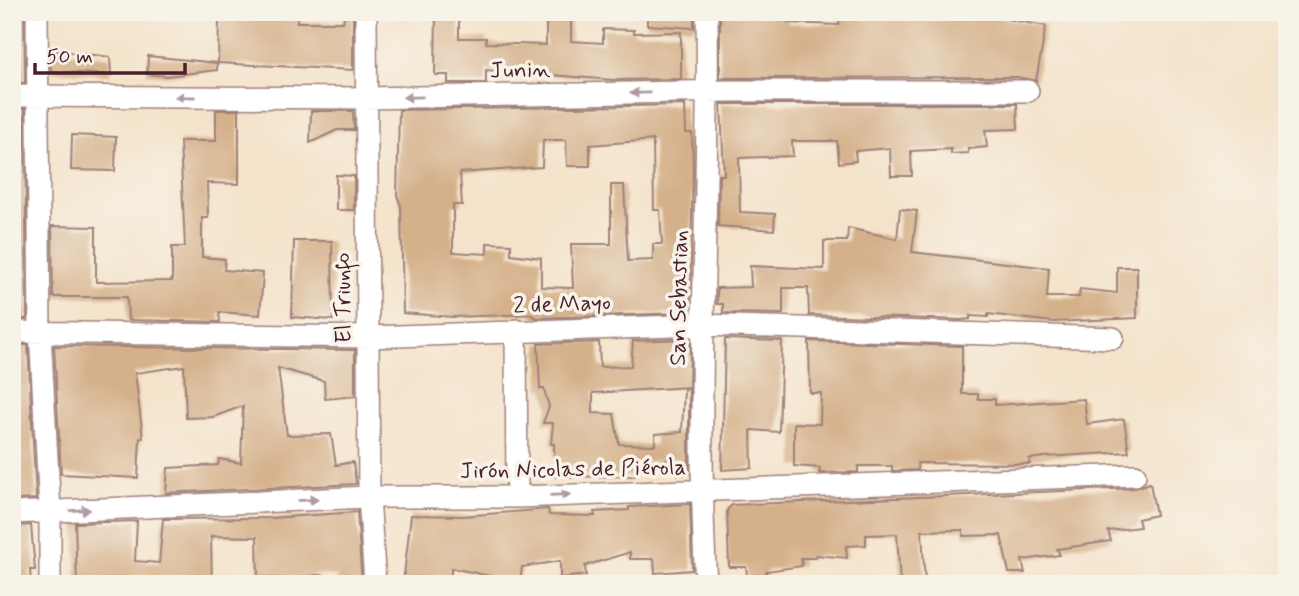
<svg xmlns="http://www.w3.org/2000/svg" width="1299" height="596" font-family="Mynerve,sans-serif">
	<style>
		.building { fill: #d5b18b; fill-rule: evenodd }
		.lines { fill: none; stroke-linecap: round; stroke-linejoin: round }
		.minor-casing { stroke: #9f817a; stroke-width: 24 }
		.minor { stroke: #fff; stroke-width: 21 }
		.oneway { fill: #ae9aa0 }
		.labels { text-anchor: middle; stroke-width: 7; stroke-linejoin: round; paint-order: stroke }
		.street-label { font-size: 23px; fill: #4a1f2b; stroke: #f7f3e8 }
	</style>
	<rect width="100%" height="100%" fill="#f7f3e8"/>
	<filter id="ink" filterUnits="userSpaceOnUse"><feTurbulence type="fractalNoise" baseFrequency=".0143" numOctaves="2"/><feDisplacementMap in="SourceGraphic" scale="14" xChannelSelector="R" yChannelSelector="G"/><feConvolveMatrix kernelMatrix="1 2 1 2 8 2 1 2 1" color-interpolation-filters="sRGB"/></filter>
	<filter id="wash" filterUnits="userSpaceOnUse"><feTurbulence type="fractalNoise" baseFrequency=".00686" numOctaves="4" result="noise"/><feDisplacementMap in="SourceGraphic" scale="28" xChannelSelector="R" yChannelSelector="G"/><feGaussianBlur stdDeviation="1.57" result="paint"/><feColorMatrix in="noise" values="0 0 0 0 0 0 0 0 0 0 0 0 0 0 0 0 0 1.4 0 .05"/><feComposite in="paint" operator="in"/></filter>
	<g filter="url(#wash)">
		<rect width="100%" height="100%" fill="#f4e3ca"/>
		<g id="blocks">
			<path class="building" d="M12,12H24L25,83H12Z
				M345,12H353V70L218,63L219,19L262,17V15L297,17V22H343Z
				M436,12L459,14V38H486V43L546,45V20H555L556,13H571V41L603,43V29L634,30V33L681,32V79L613,80L486,70V83H448V75H435Z
				M647,12H694V28L647,25Z
				M720,12H789L788,23L839,25L840,16H874L875,12H1005L1006,19L1046,26L1036,81L1017,77L720,78Z
				M50,50L110,57L111,75L51,71Z
				M148,56L217,63V70L166,76L147,74Z
				M721,104H1017L1018,129L985,130L987,147L968,149V153L951,154V149L911,151L912,176H891L890,148L855,151L856,161L839,163L837,141H792L793,156L739,158L740,212L775,214L774,230L718,226L719,175H724Z
				M685,105L686,133H692L693,168L690,303H683V313L537,318L529,314L453,317L403,313L401,206L397,195L399,110ZM543,140H566L567,166H590V145L653,140L654,210H660L662,244H653V260L628,261L624,185H611V244H571L573,288L541,287V258L511,254V244L487,243V254L453,252V205H462L460,173L542,167Z
				M12,109H25L27,319H12Z
				M216,110H239V184L207,183L208,218H202V257L225,259L224,270L263,273L260,315L219,312L220,322L128,320L127,297H53L52,226L96,227V282L172,281V247H185L180,141H216Z
				M311,111H353L354,130H337L310,143Z
				M72,135L116,137L115,171L71,170Z
				M336,175L354,176V210H336Z
				M900,209L917,211L912,252L1049,268L1047,297H1079L1080,289L1117,293V267H1137V318L1053,322L988,314V317L970,316V319L961,320L809,315L808,288H783V314L723,313V304H717V288L751,287L750,266L824,269V241H847L848,228L897,239Z
				M294,241H332L333,320L292,317Z
				M685,339V342H690L689,387L593,393V413L614,414L619,444L655,445V434L682,432L684,389H689V474L678,475L676,458L634,464L635,476L555,477L554,444H551L553,423H543L549,407L544,389H540L538,344L599,342L600,367L631,366L633,341Z
				M725,339L782,341L779,432L751,430L752,468L722,470Z
				M809,341L962,346V394H978V399H995V405L1084,399L1087,424L1124,419L1129,452L1044,457L1029,459L1030,464L917,463L918,470L892,471V466H858V472L819,473L820,468L794,466V423L820,424L821,393H810Z
				M12,345H28L36,499L13,500Z
				M54,346L355,350V396L325,399L324,381L278,368L287,435L331,434L336,465L353,462L356,484L166,493L168,468L218,465L219,459L241,463L243,406L213,417L186,418L184,366L135,373L143,438H140L138,478L61,474Z
				M1150,483L1156,515L1138,519L1140,527L1108,531L1111,541L1057,549L1060,555L1022,560L1025,573H1009L1001,535L963,536V530L922,531L925,584H900L897,534L866,535V545L846,546L847,558L816,555V558H801L802,566L766,571L767,584H748L746,567H729L727,510L732,505L1135,488Z
				M690,504L692,570L655,573L654,559H630V552L585,566L586,575L560,578V561L522,567L520,582L451,568V584H403L411,515L463,516L548,509L549,515L595,516L594,512L629,510V507Z
				M357,512L362,584H337V576L316,575L302,577V580L258,577L257,537L211,536L212,584H178V578H140L141,584H77L75,523L137,521L135,561L159,563L163,519L270,518Z
				M31,525L35,570H30L31,584H12V545H19L16,526Z"/>
		</g>
	</g>
	<g filter="url(#ink)">
		<use href="#blocks" fill-opacity="0" stroke="#9f817a" stroke-width="2"/>
		<g class="lines">
			<defs>
				<path id="minor" d="M37,12L40,333L50,511V584
					M366,12L369,497L375,584
					M12,96L365,98L732,91H1028
					M516,330L517,497
					M12,332L369,337L703,325L1113,338
					M12,513L369,497H517L1135,475
					M706,584C695,394 710,203 707,12"/>
			</defs>
			<use href="#minor" class="minor-casing"/>
			<use href="#minor" class="minor"/>
		</g>
		<defs><path id="oneway-solid" d="M-6-.8H1V-3.2L6.5 0L1 3.2V.8H-6Z" transform="scale(1.75)"/></defs>
		<g class="oneway">
			<use href="#oneway-solid" transform="translate(640 93) rotate(179)"/>
			<use href="#oneway-solid" transform="translate(185 97) rotate(-180)"/>
			<use href="#oneway-solid" transform="translate(413 97) rotate(179)"/>
			<use href="#oneway-solid" transform="translate(560 495) rotate(-2)"/>
			<use href="#oneway-solid" transform="translate(308 500) rotate(-3)"/>
			<use href="#oneway-solid" transform="translate(80 510) rotate(-3)"/>
		</g>
	</g>
	<g class="labels">
		<g class="street-label">
			<text transform="translate(520 69) rotate(-1)" y="8">Junin</text>
			<text transform="translate(342 298) rotate(-91)" y="8">El Triunfo</text>
			<text transform="translate(678 298) rotate(-89)" y="8">San Sebastian</text>
			<text transform="translate(562 303) rotate(-2)" y="8">2 de Mayo</text>
			<text transform="translate(573 468) rotate(-1)" y="8">Jirón Nicolas de Piérola</text>
		</g>
	</g>
	<rect width="1299" height="596" fill="none" stroke="#f7f3e8" stroke-width="42"/>
	<path d="M35 63v10h150v-10" fill="none" stroke="#4a1f2b" stroke-width="3.5"/>
	<text x="46" y="63" font-size="21" fill="#4a1f2b" stroke="#f7f3e8" stroke-width="5" paint-order="stroke">50 m</text>
</svg>
